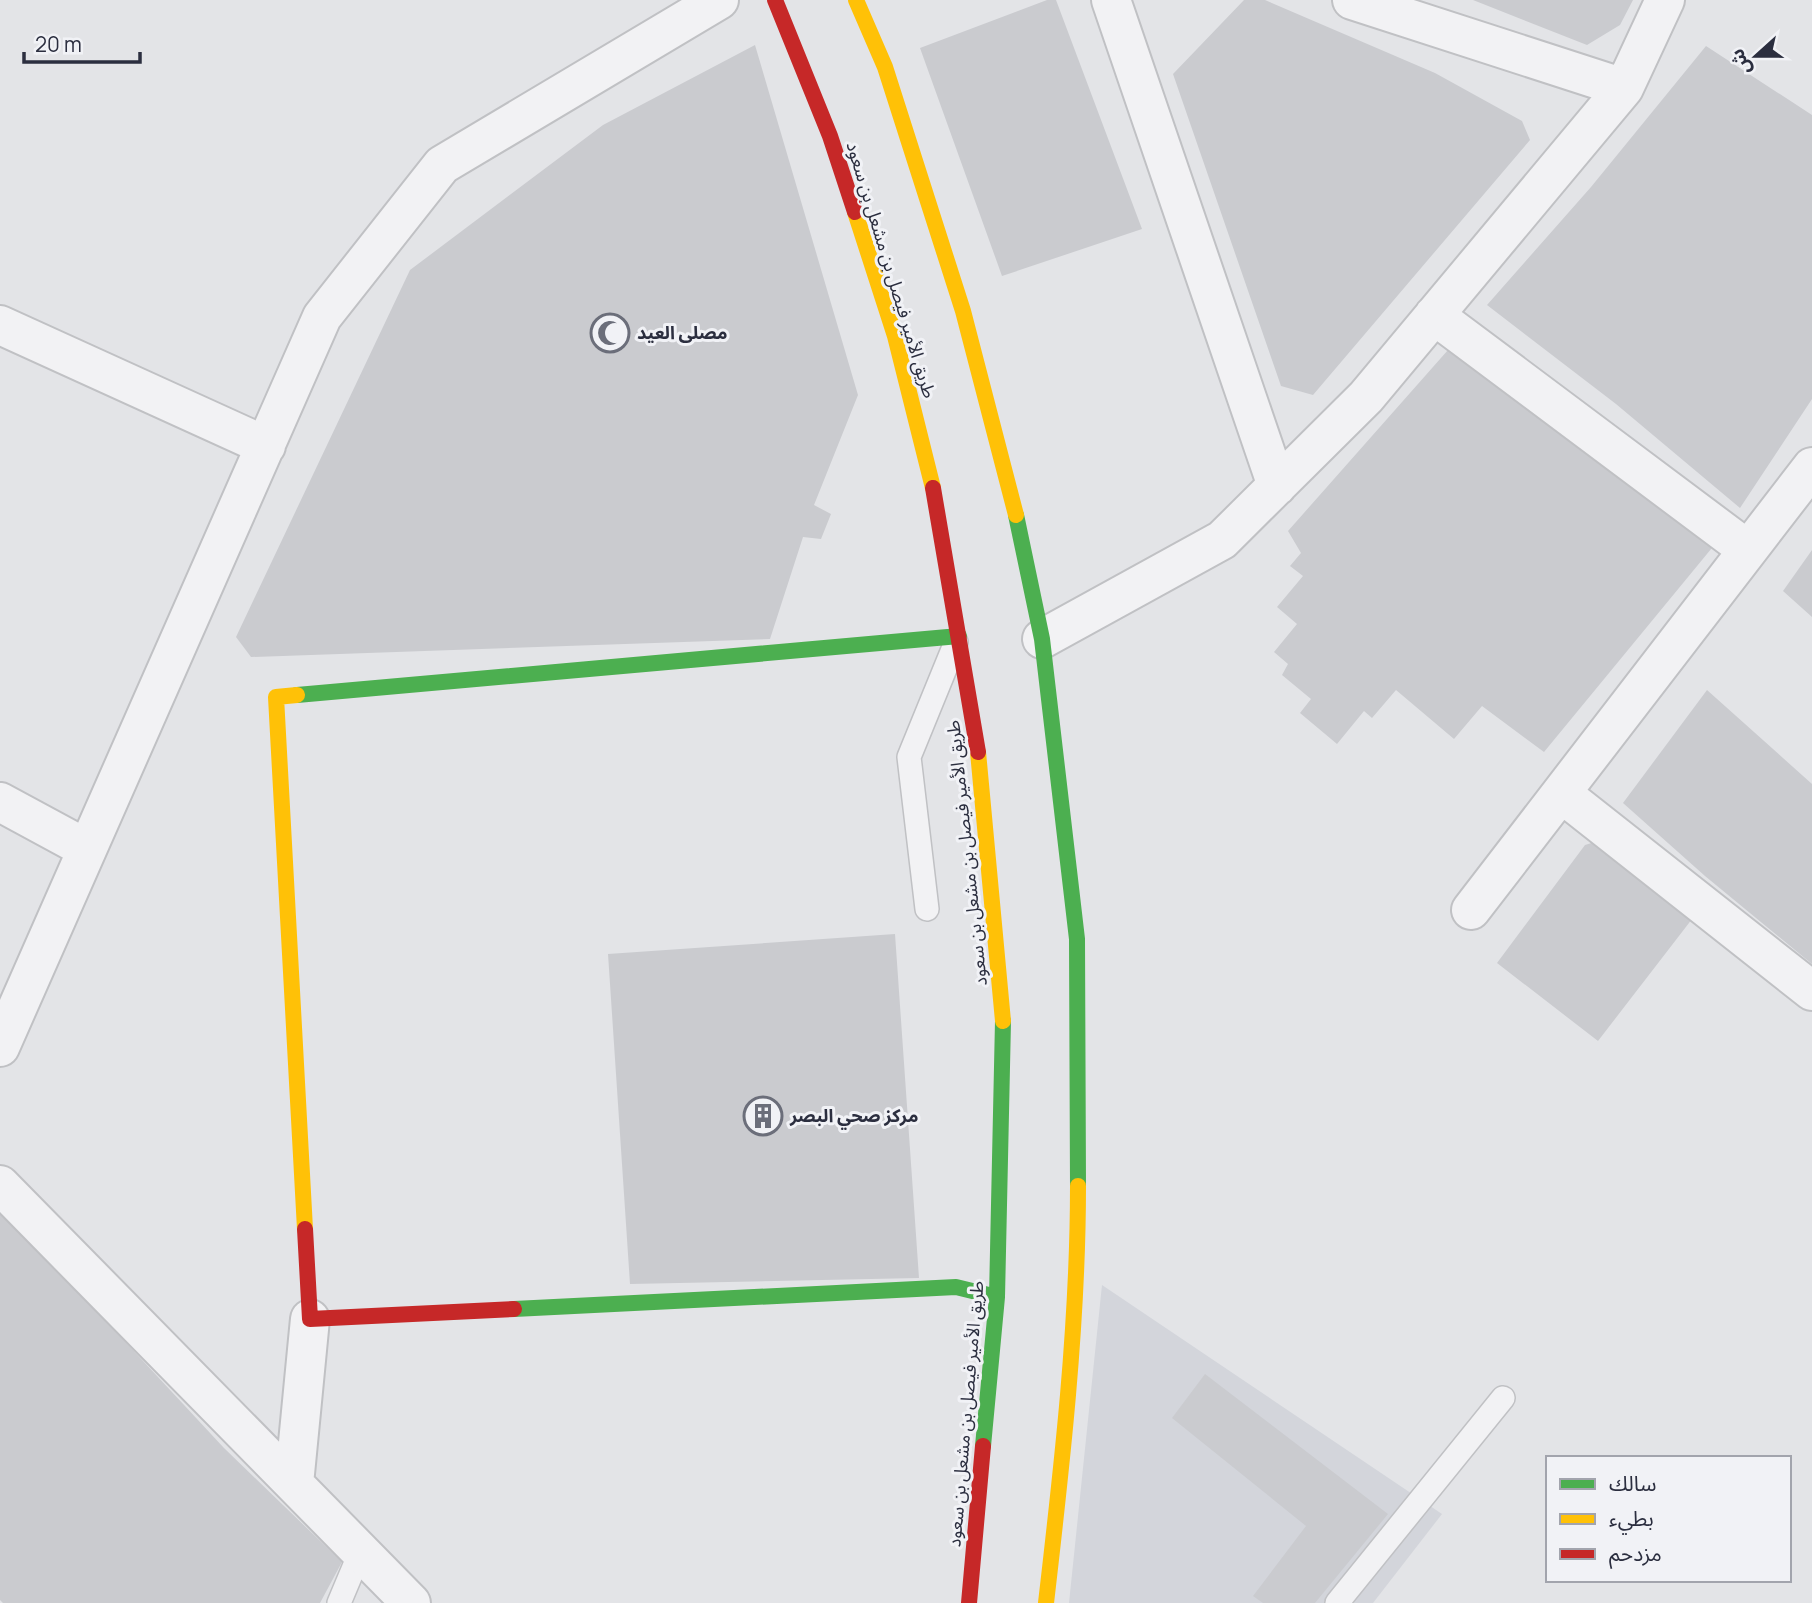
<svg xmlns="http://www.w3.org/2000/svg" width="1812" height="1603" font-family="Manrope,'Noto Sans Arabic',sans-serif">
	<style>
		.built { fill: #d3d5db }
		.building { fill: #cacbcf }
		.lines { fill: none; stroke-linecap: round; stroke-linejoin: round }
		.lane-casing { stroke: #c0c1c4; stroke-width: 26 }
		.street-casing { stroke: #c0c1c4; stroke-width: 42 }
		.lane { stroke: #f2f2f4; stroke-width: 23 }
		.street { stroke: #f2f2f4; stroke-width: 38 }
		.fast { stroke: #4caf50; stroke-width: 16 }
		.slow { stroke: #ffc107; stroke-width: 16 }
		.jam { stroke: #c62828; stroke-width: 16 }
		.labels { text-anchor: middle; stroke-width: 6; stroke-linejoin: round; paint-order: stroke }
		.street-label { font-size: 18px; fill: #2b2e3f; stroke: #f1f2f6 }
		.poi-label { font-size: 18px; font-weight: bold; fill: #2b2e3f; stroke: #f1f2f6; text-anchor: start }
	</style>
	<rect width="100%" height="100%" fill="#e3e4e7"/>
	<path class="built" d="M1102,1285L1442,1514L1373,1603H1069Z"/>
	<path class="building" d="M1047,0H1056L1142,229L1002,276L920,48Z
		M1244,0H1265L1435,73L1522,121L1530,140L1313,395L1281,386L1173,74Z
		M1473,0H1633L1620,25L1587,45Z
		M755,45L858,395L814,505L831,514L821,539L803,537L770,639L251,657L236,637L410,270L603,125Z
		M1706,46L1812,115V399L1740,508L1616,404L1487,305L1591,187Z
		M1448,350H1468L1716,543L1544,752L1482,706L1454,739L1396,690L1372,718L1364,711L1337,744L1300,713L1311,699L1282,675L1288,664L1274,652L1297,624L1277,607L1303,576L1290,566L1301,553L1288,531Z
		M1812,550V617L1783,591Z
		M1707,690L1812,784V964L1705,876L1623,803Z
		M1608,838L1699,910L1598,1041L1497,963L1585,845Z
		M895,934L919,1278L630,1284L608,954Z
		M0,1207L224,1448L342,1562L320,1603H3L0,1600Z
		M1205,1374L1388,1514L1315,1603H1263L1253,1596L1306,1526L1172,1418Z"/>
	<g class="lines">
		<defs>
			<path id="lane" d="M927,909L909,757L956,642
				M339,1603L360,1553
				M1337,1603L1503,1398"/>
			<path id="street" d="M1111,0L1277,486
				M1352,0L1624,88
				M1434,315L1748,550
				M0,325L266,446
				M1042,639L1222,540L1366,397L1624,88L1665,0
				M1561,793L1812,991
				M0,802L87,849
				M1471,910L1812,467
				M0,1047L322,317L442,165L719,0
				M0,1185L411,1603
				M294,1484L310,1319"/>
		</defs>
		<use href="#lane" class="lane-casing"/>
		<use href="#street" class="street-casing"/>
		<use href="#lane" class="lane"/>
		<use href="#street" class="street"/>
		<path class="fast" d="M1016,515L1042,639L1077,939L1078,1186
			M297,695L959,636
			M514,1309L956,1287L997,1297
			M983,1446L997,1297L1003,1021"/>
		<path class="slow" d="M856,0L885,67L963,311L1016,515
			M855,212L895,336L933,488
			M297,695L276,697L305,1229
			M978,752L1003,1021
			M1046,1603C1062,1465 1078,1325 1078,1186"/>
		<path class="jam" d="M775,0L830,136L855,212
			M933,488L978,752
			M305,1229L310,1319L514,1309
			M969,1603L983,1446"/>
	</g>
	<defs>
		<symbol id="mosque-ring" viewBox="-11 -11 22 22"><circle r="9.5" fill="#f1f2f6" stroke="#6b6e7a" stroke-width="1.5"/><path d="M3.5-4.9A6 6 0 1 0 3.5 4.9A5 5 0 1 1 3.5-4.9Z" fill="#6b6e7a"/></symbol>
		<symbol id="building-ring" viewBox="-11 -11 22 22"><circle r="9.5" fill="#f1f2f6" stroke="#6b6e7a" stroke-width="1.5"/><path d="M-4-6H4V6H1V3H-1V6H-4ZM-2.5-4.3h1.7v1.8h-1.7ZM.8-4.3h1.7v1.8H.8ZM-2.5-1h1.7V.8h-1.7ZM.8-1h1.7V.8H.8Z" fill="#6b6e7a"/></symbol>
	</defs>
	<g fill-rule="evenodd">
		<use href="#mosque-ring" x="588" y="311" width="44" height="44"/>
		<use href="#building-ring" x="741" y="1094" width="44" height="44"/>
	</g>
	<g class="labels">
		<g class="street-label">
			<text transform="translate(891 270) rotate(73)" y="6">طريق الأمير فيصل بن مشعل بن سعود</text>
			<text transform="translate(967 853) rotate(-96)" y="6">طريق الأمير فيصل بن مشعل بن سعود</text>
			<text transform="translate(966 1414) rotate(-85)" y="6">طريق الأمير فيصل بن مشعل بن سعود</text>
		</g>
		<g class="poi-label">
			<text x="637" y="339">مصلى العيد</text>
			<text x="790" y="1122">مركز صحي البصر</text>
		</g>
	</g>
	<rect x="1546" y="1456" width="245" height="126" fill="#f1f2f6" stroke="#a2a4ad" stroke-width="2"/>
	<rect x="1560" y="1479" width="35" height="10" fill="#4caf50" stroke="#a2a4ad" stroke-width="2"/>
	<text x="1609" y="1491" font-size="21" fill="#2b2e3f">سالك</text>
	<rect x="1560" y="1514" width="35" height="10" fill="#ffc107" stroke="#a2a4ad" stroke-width="2"/>
	<text x="1609" y="1526" font-size="21" fill="#2b2e3f">بطيء</text>
	<rect x="1560" y="1549" width="35" height="10" fill="#c62828" stroke="#a2a4ad" stroke-width="2"/>
	<text x="1609" y="1561" font-size="21" fill="#2b2e3f">مزدحم</text>
	<g transform="translate(1756 56) rotate(249)" stroke="#f1f2f6" stroke-width="5" paint-order="stroke">
	<path d="M0-5L12 26L0 18L-12 26Z" fill="#2b2e3f"/>
	<text y="-10" font-size="19" font-weight="bold" text-anchor="middle" fill="#2b2e3f">ش</text>
	</g>
	<path d="M24 52v10h116v-10" fill="none" stroke="#2b2e3f" stroke-width="3.5"/>
	<text x="35" y="52" font-size="21" fill="#2b2e3f" stroke="#f1f2f6" stroke-width="5" paint-order="stroke">20 m</text>
</svg>
